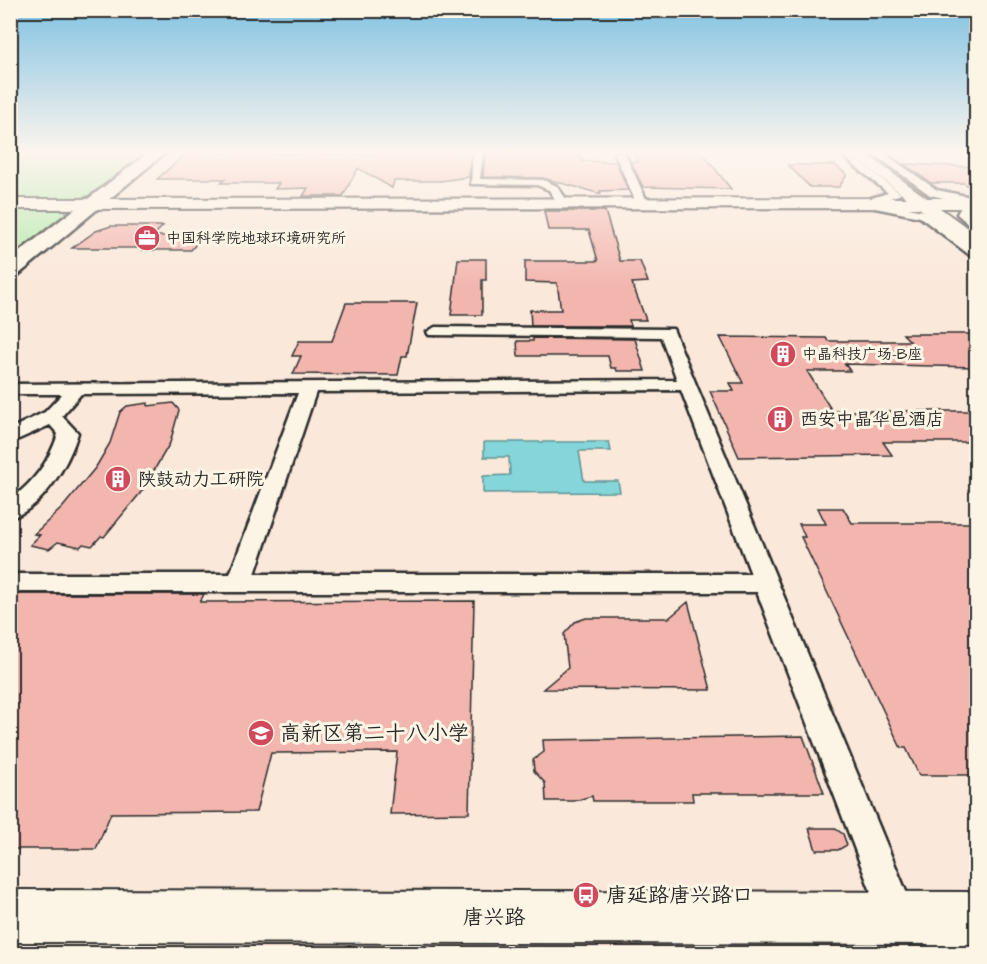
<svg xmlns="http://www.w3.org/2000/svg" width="987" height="964" font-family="'Architects Daughter','LXGW WenKai TC',sans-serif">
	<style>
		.green { fill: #b4ebad; stroke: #708b6c; stroke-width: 1.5 }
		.water { fill: #84d6da; stroke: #609294; stroke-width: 1.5 }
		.building { fill: #f2b6af; stroke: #2b2b2b; stroke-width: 1.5 }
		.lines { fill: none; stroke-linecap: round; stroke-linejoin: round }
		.street-casing { stroke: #2b2b2b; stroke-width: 5 }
		.secondary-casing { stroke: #2b2b2b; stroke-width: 4 }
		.primary-casing { stroke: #2b2b2b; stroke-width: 5 }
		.street { fill: #fcf5e5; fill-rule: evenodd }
		.secondary { fill: #fcf5e5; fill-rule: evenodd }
		.primary { fill: #fcf5e5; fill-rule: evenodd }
		.labels { text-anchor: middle; stroke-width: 6; stroke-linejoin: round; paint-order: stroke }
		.far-poi-label { font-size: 15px; fill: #2b2b2b; stroke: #fcf5e5; text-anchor: start }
		.poi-label { font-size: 18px; fill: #2b2b2b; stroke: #fcf5e5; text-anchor: start }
		.near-poi-label { font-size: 21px; fill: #2b2b2b; stroke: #fcf5e5; text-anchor: start }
		.near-street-label { font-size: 21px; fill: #2b2b2b; stroke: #fcf5e5 }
	</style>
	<rect width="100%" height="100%" fill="#fae8da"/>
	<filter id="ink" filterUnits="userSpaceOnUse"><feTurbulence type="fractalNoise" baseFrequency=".0167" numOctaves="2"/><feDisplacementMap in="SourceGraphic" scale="12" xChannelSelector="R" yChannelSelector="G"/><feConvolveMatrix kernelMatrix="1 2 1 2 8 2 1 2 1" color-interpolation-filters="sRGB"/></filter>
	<g filter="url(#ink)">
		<path class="green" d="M11,152H149L93,194L75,200L65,208L66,213L11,256Z"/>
		<path class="water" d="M484,442H609L611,451H579L584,481H618L620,492L483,493V476L510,475L509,457H484Z"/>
		<path class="building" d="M373,152H471L469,177L440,181H394L392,188L358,168L343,196H303L308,188L275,189L279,183H221L225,179H157L187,153L372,155Z
			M632,152H702L731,189L643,187L631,162H638Z
			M485,153L580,154L582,161L616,162L628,190L600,191L601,194L543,178L483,177Z
			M904,164L976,167V191L964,183H931Z
			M788,165H835L847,175L839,187H810Z
			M544,211H605L620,261H640L648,282L632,283L646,320H629L631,326H531L530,310H561L557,283L525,282V261H598L589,230H548Z
			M111,226H163L141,248H72L96,231Z
			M156,236H203L191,250H142Z
			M458,259H486V280H482V315H451Z
			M346,303H417L407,356H402L398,375L293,374L301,356H292L299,341H332Z
			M903,334H976V367L845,364L850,371H807L832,411H976V442H883L892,455L739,457L710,391H734L730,383H743L720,337L826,338L828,341H910Z
			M533,338L635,339L645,371H617L616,368H611L608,356H518L517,341H533Z
			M148,403V406L173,403L179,410L170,443L142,491L104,537L101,536L92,546L83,544L80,547L58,542L49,549L30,545L40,535L34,534L62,508L96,467L110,443L120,412L127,406Z
			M818,508H843L852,523H976V775H919L906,748H901L801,537H805L799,524H826Z
			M10,594H204L200,602L474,601L469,813L390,814L397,752L271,753L256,812L111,813L96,849H10Z
			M688,602L711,690L543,689L568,668L564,634L575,622L586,618H669Z
			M803,736L824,793H692L693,801H593L592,796L574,801H546L545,783L534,771L533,760L544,752L543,740Z
			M809,828H834L843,834L847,845L838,850H816Z"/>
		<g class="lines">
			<defs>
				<path id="street" d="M473,152H483L480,179L543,180L557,186L569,203L567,205H559L549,190L537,185L471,184Z
					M614,152H624L648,203L646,205L642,206L636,203Z
					M838,152H848L901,194L879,202L928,212L976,247V257L971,256L920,217L865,206L863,204L868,199L888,193Z
					M871,152H882L937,190L976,198V209L969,213L976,219V227H972L957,214L961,207L972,204L930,195Z
					M435,327L673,329L917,918L912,931L899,936L886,931L757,592H10V574H230L298,393L81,394L62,416L78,433C69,463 43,509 10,518V500C34,482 49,462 58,434L50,425L10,443V429L45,412L62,394H10V384L677,380L661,337L429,335L427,332ZM681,390L751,574H255L316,392Z
					M936,900L949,905L970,954H932L918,918L923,905Z"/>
				<path id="secondary" d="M848,152H863L927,198H976V208H940L976,234V247L970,246L919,208L10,209V199L907,198Z
					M10,890L976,892V944L10,942Z"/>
				<path id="primary" d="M149,152H166L18,275L10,276V259Z"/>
			</defs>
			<use href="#street" class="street-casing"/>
			<use href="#secondary" class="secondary-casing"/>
			<use href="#primary" class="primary-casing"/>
			<use href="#street" class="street"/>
			<use href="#secondary" class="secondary"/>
			<use href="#primary" class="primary"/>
		</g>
	</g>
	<linearGradient id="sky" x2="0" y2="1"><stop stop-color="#80c2e2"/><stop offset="0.53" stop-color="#fdf5ee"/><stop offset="1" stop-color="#fdf5ee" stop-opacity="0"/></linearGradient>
	<rect width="987" height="287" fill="url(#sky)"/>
	<defs>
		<symbol id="office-disc" viewBox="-11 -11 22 22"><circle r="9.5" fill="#d1495b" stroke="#fcf5e5"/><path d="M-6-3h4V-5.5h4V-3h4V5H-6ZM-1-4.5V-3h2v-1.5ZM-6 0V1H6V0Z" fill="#fff"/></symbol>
		<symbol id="building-disc" viewBox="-11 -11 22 22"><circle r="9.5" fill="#d1495b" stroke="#fcf5e5"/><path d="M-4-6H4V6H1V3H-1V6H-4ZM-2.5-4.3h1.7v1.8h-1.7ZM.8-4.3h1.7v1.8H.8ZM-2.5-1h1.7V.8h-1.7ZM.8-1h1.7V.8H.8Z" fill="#fff"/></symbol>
		<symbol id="school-disc" viewBox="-11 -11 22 22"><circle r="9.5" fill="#d1495b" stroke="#fcf5e5"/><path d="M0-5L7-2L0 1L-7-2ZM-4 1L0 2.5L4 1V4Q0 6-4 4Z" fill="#fff"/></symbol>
		<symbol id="bus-disc" viewBox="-11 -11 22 22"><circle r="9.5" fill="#d1495b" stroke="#fcf5e5"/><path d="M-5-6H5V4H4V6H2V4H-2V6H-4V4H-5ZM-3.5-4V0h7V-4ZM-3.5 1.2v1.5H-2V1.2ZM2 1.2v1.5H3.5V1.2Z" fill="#fff"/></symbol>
	</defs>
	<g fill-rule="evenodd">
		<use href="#office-disc" x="132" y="223" width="30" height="30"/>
		<use href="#building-disc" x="768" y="339" width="30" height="30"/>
		<use href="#building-disc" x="765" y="404" width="30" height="30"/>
		<use href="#building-disc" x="103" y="464" width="30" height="30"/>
		<use href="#school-disc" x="246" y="718" width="30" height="30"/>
		<use href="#bus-disc" x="571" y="880" width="30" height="30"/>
	</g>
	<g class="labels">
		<g class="far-poi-label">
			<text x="166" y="243">中国科学院地球环境研究所</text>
			<text x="802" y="359">中晶科技广场-B座</text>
		</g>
		<g class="poi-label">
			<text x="800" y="425">西安中晶华邑酒店</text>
			<text x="138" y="485">陕鼓动力工研院</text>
		</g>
		<g class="near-poi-label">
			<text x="280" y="740">高新区第二十八小学</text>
			<text x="606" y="902">唐延路唐兴路口</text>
		</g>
		<g class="near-street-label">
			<text x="494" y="924">唐兴路</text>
		</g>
	</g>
	<rect width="987" height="964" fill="none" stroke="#fcf5e5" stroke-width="36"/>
	<rect x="18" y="18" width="951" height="928" fill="none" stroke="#2b2b2b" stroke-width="2" filter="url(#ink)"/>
</svg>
